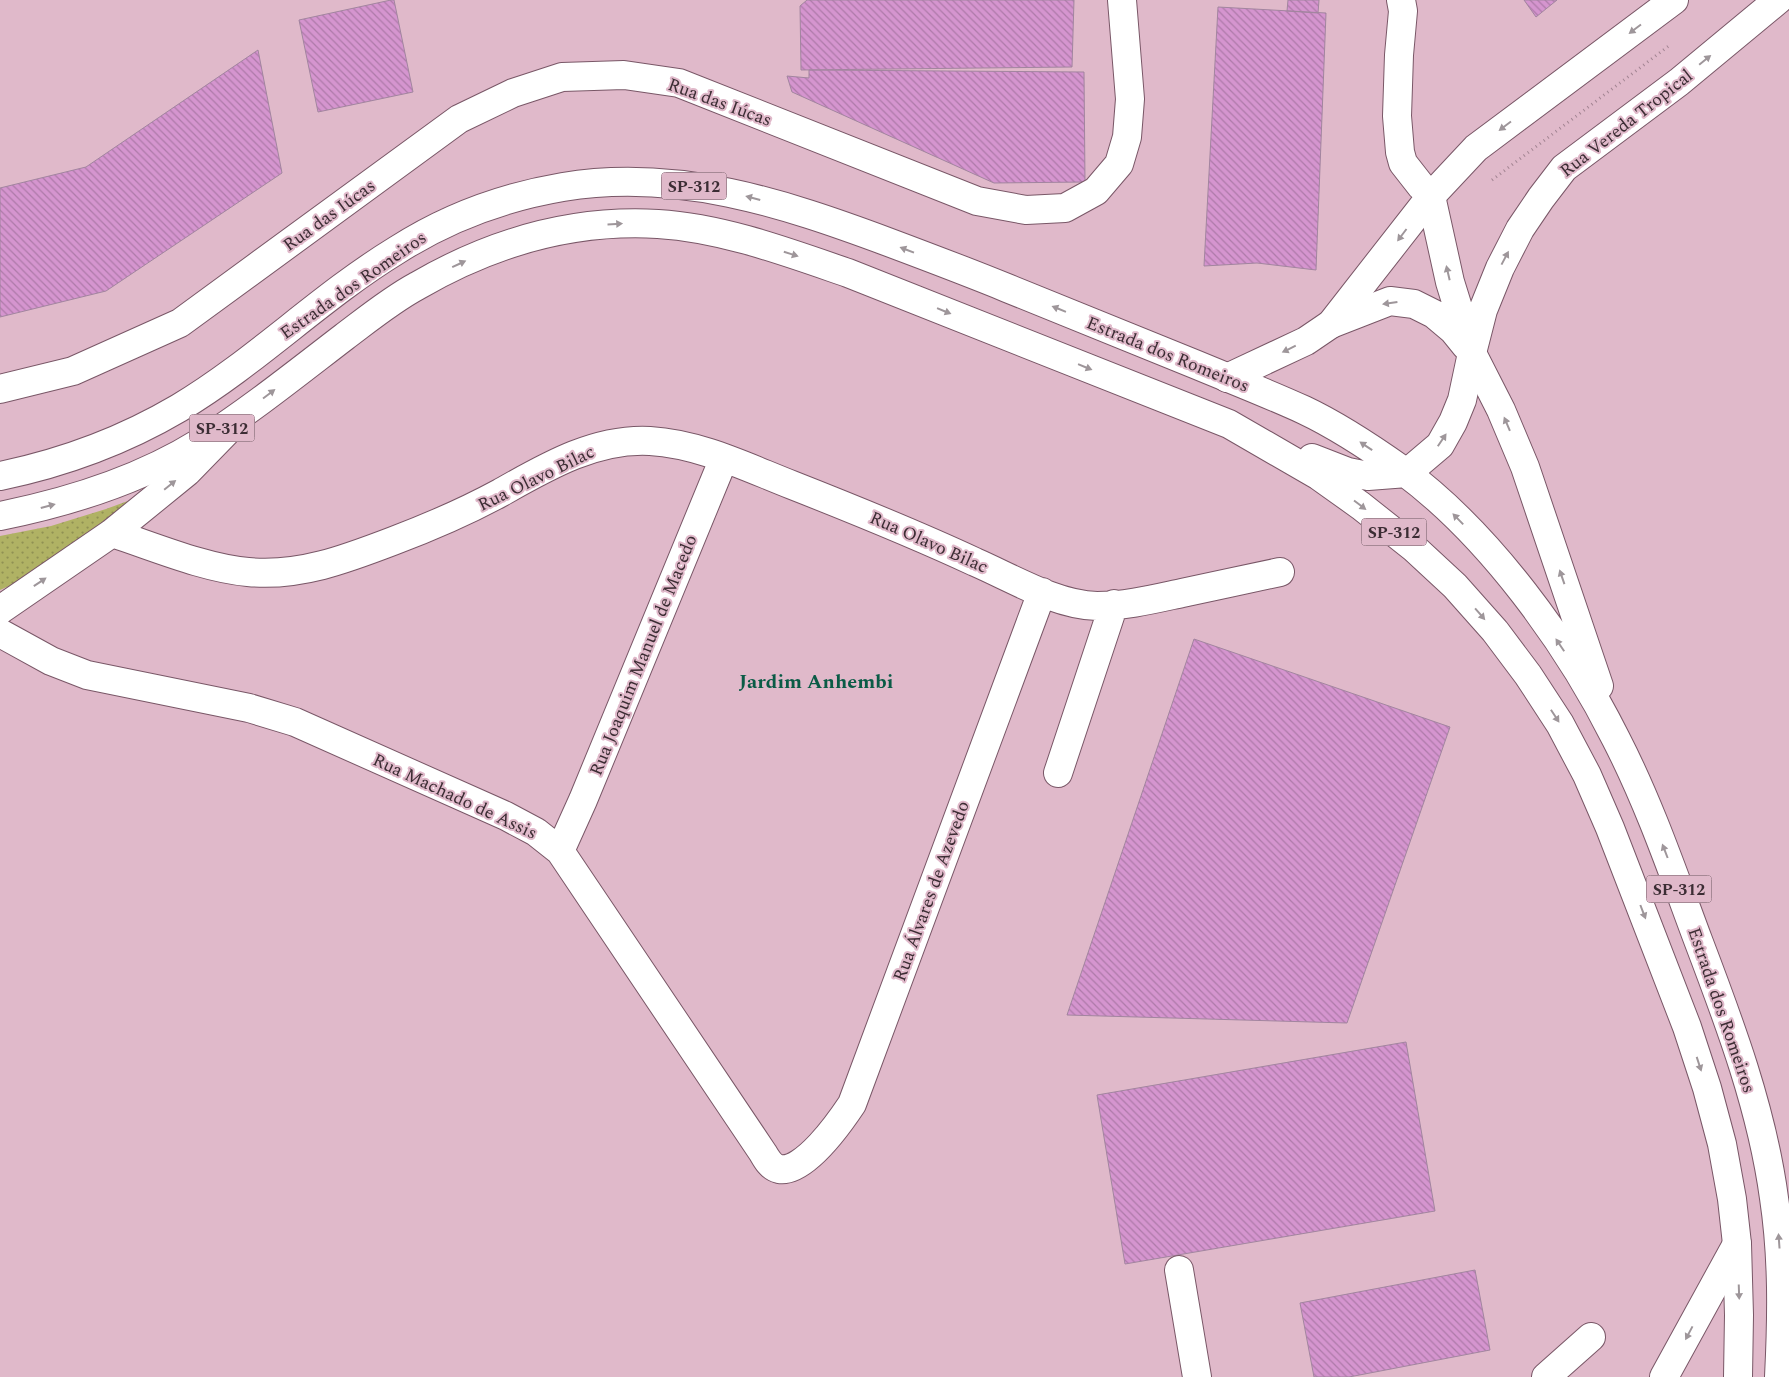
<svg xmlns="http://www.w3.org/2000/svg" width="1789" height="1377" font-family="Spectral,serif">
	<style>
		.grass { fill: url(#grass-dots) }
		.building { fill: url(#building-back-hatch); stroke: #a2859f }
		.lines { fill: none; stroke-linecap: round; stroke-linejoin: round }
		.minor-casing { stroke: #795767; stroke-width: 30 }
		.major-casing { stroke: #795767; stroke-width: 30 }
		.path { stroke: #a28492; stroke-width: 3; stroke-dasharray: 1 4; stroke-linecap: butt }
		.minor { stroke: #fff; stroke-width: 28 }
		.major { stroke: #fff; stroke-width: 28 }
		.oneway { fill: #9e969a }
		.labels { text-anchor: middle; stroke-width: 4; stroke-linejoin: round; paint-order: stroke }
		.shield { fill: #e0b9ca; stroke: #6d5761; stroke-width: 1 }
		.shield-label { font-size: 16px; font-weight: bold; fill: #3c2d34 }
		.street-label { font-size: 18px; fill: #3c2d34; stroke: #e0b9ca }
		.quarter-label { font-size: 20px; font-weight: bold; fill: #0a5b46; stroke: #e0b9ca }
	</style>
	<defs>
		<pattern id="grass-dots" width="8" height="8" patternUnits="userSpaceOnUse" patternTransform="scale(1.25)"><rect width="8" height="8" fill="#b0b264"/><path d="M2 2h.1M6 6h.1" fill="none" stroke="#909153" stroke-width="1.8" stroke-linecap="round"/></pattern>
		<pattern id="building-back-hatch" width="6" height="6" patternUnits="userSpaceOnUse" patternTransform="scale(1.25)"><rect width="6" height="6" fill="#d595cf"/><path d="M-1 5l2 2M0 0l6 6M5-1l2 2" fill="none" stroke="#ae7aa9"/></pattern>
	</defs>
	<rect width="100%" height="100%" fill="#e0b9ca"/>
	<path class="grass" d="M155,491L27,578L0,590V536L51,526L106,509Z"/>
	<path class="building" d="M391,0H394L413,92L318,112L299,20Z
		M807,0H1074L1072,67L801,70L800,6Z
		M1288,0H1319L1318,13L1287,11Z
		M1524,0H1557L1536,17Z
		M1218,7L1326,13L1316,270L1257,263L1204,266Z
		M258,50L282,173L106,291L0,317V188L86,167Z
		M809,70L1084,72L1085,182L994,183L792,92L787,76L809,78Z
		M1194,639L1450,727L1347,1023L1067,1015Z
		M1406,1042L1435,1211L1125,1264L1097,1095Z
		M1475,1270L1490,1350L1349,1377H1314L1300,1303Z"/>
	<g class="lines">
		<defs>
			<path id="minor" d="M1401,0L1403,11L1399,55L1397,116L1400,152L1403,163L1421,186L1431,196
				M1227,378L1306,341L1331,324L1431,196L1476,148L1674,0
				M0,389L73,371L180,323L459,119L513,93L562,77L624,75L679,83L977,201L1026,210L1065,208L1096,191L1119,164L1127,137L1130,99L1122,0
				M1407,473L1440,445L1453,422L1462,400L1472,353L1483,310L1500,268L1520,229L1541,198L1564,168L1679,82L1778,0
				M112,533C155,547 204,568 248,572C299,577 346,559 393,541C430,527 465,512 500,493C546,467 595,438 650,441C700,444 746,467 792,485C853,509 915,534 975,562C1012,578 1056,605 1097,606C1126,606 1154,599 1182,593C1215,586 1247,579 1280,572
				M0,610L112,533L187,472L226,432
				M0,633L51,661L87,675L249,708L295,722L506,816L536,832L560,851L763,1153C767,1160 771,1167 779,1169C804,1174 840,1122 852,1104L1042,592
				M1058,773L1114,604
				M560,851L583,800L724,458
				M1179,1270L1197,1377
				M1546,1377L1591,1337
				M1664,1377L1737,1244"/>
			<path id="major" d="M1431,196L1450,282L1472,353L1501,410L1525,467L1599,686
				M1331,324L1390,301L1414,304L1434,314L1453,330L1466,346
				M1312,458L1348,472L1368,476L1407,473
				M0,476C63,463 123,441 179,408C256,362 320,297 397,250C447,218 504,197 563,187C677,168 783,203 888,242C928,257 968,272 1007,288C1071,314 1134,340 1197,365C1233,380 1269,394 1304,410C1338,426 1371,448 1402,470C1489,534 1568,643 1616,739C1649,803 1673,873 1698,940C1730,1024 1762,1109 1774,1198C1783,1258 1782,1317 1779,1377
				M0,516C70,502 140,480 201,442C251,410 297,373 344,337C368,319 391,300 417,286C491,243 572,219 658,224C723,228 787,252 848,273L1229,424L1319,476L1361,506L1414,548L1455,586L1495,631L1528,675L1560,724L1587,775L1610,828L1687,1027L1707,1088L1722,1144L1732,1199L1737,1244L1739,1315L1738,1377"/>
		</defs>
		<use href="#minor" class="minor-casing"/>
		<use href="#major" class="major-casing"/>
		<path class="path" d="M1492,180L1670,45"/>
		<use href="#minor" class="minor"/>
		<use href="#major" class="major"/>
	</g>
	<defs><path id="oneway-solid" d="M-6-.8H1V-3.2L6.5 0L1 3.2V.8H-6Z" transform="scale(1.25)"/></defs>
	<g class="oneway">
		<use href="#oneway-solid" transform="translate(1635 29) rotate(143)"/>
		<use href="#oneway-solid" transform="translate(1705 60) rotate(-39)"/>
		<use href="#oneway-solid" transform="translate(1505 126) rotate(143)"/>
		<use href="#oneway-solid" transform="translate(753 198) rotate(-165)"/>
		<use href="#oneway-solid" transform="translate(615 224) rotate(-3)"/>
		<use href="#oneway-solid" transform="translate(1402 235) rotate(127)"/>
		<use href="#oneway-solid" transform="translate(907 250) rotate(-159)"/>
		<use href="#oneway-solid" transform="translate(791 254) rotate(17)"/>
		<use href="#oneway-solid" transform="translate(1505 258) rotate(-62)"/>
		<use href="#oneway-solid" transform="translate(459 264) rotate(-25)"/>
		<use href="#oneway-solid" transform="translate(1448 273) rotate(-103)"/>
		<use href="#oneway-solid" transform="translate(1390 303) rotate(172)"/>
		<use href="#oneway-solid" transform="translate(1059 309) rotate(-158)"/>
		<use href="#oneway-solid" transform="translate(944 311) rotate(22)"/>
		<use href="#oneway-solid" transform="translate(1289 349) rotate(154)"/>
		<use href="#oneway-solid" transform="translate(1085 367) rotate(22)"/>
		<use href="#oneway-solid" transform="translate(269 394) rotate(-37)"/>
		<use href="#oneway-solid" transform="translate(1507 424) rotate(-113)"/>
		<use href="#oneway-solid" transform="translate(1442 440) rotate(-56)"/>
		<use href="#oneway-solid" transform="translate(1366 446) rotate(-146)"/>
		<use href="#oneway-solid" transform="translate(170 485) rotate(-39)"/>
		<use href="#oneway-solid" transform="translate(1360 505) rotate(37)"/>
		<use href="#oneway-solid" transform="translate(48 506) rotate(-15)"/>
		<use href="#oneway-solid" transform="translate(1458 519) rotate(-134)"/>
		<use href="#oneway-solid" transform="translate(1562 577) rotate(-109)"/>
		<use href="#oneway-solid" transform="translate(40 582) rotate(-34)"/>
		<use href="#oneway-solid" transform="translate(1480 614) rotate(49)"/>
		<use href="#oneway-solid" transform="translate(1560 645) rotate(-124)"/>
		<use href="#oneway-solid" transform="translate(1555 716) rotate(57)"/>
		<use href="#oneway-solid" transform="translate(1665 851) rotate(-111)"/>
		<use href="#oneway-solid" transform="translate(1643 912) rotate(69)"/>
		<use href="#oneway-solid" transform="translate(1699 1064) rotate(72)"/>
		<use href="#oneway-solid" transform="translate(1779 1241) rotate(-94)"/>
		<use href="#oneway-solid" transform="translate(1739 1292) rotate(88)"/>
		<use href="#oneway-solid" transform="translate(1689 1333) rotate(118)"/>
	</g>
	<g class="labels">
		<g class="shield">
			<rect x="661.5" y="172.5" width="65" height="27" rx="4"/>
			<rect x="189.5" y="414.5" width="65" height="27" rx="4"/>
			<rect x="1361.5" y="518.5" width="65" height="27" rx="4"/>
			<rect x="1646.5" y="875.5" width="65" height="27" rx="4"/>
		</g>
		<g class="shield-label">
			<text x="694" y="192">SP-312</text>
			<text x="222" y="434">SP-312</text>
			<text x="1394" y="538">SP-312</text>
			<text x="1679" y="895">SP-312</text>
		</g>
		<g class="street-label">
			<text transform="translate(720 102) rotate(20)" y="6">Rua das Iúcas</text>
			<text transform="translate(1626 123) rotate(-38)" y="6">Rua Vereda Tropical</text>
			<text transform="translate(329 215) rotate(-36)" y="6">Rua das Iúcas</text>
			<text transform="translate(353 285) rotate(-35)" y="6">Estrada dos Romeiros</text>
			<text transform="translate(1168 354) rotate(22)" y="6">Estrada dos Romeiros</text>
			<text transform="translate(536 478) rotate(-26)" y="6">Rua Olavo Bilac</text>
			<text transform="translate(929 542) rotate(24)" y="6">Rua Olavo Bilac</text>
			<text transform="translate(643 655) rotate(-68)" y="6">Rua Joaquim Manuel de Macedo</text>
			<text transform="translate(455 796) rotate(25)" y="6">Rua Machado de Assis</text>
			<text transform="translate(931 891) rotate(-70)" y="6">Rua Álvares de Azevedo</text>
			<text transform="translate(1722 1010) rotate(71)" y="6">Estrada dos Romeiros</text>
		</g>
		<g class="quarter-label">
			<text x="816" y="688">Jardim Anhembi</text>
		</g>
	</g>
</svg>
